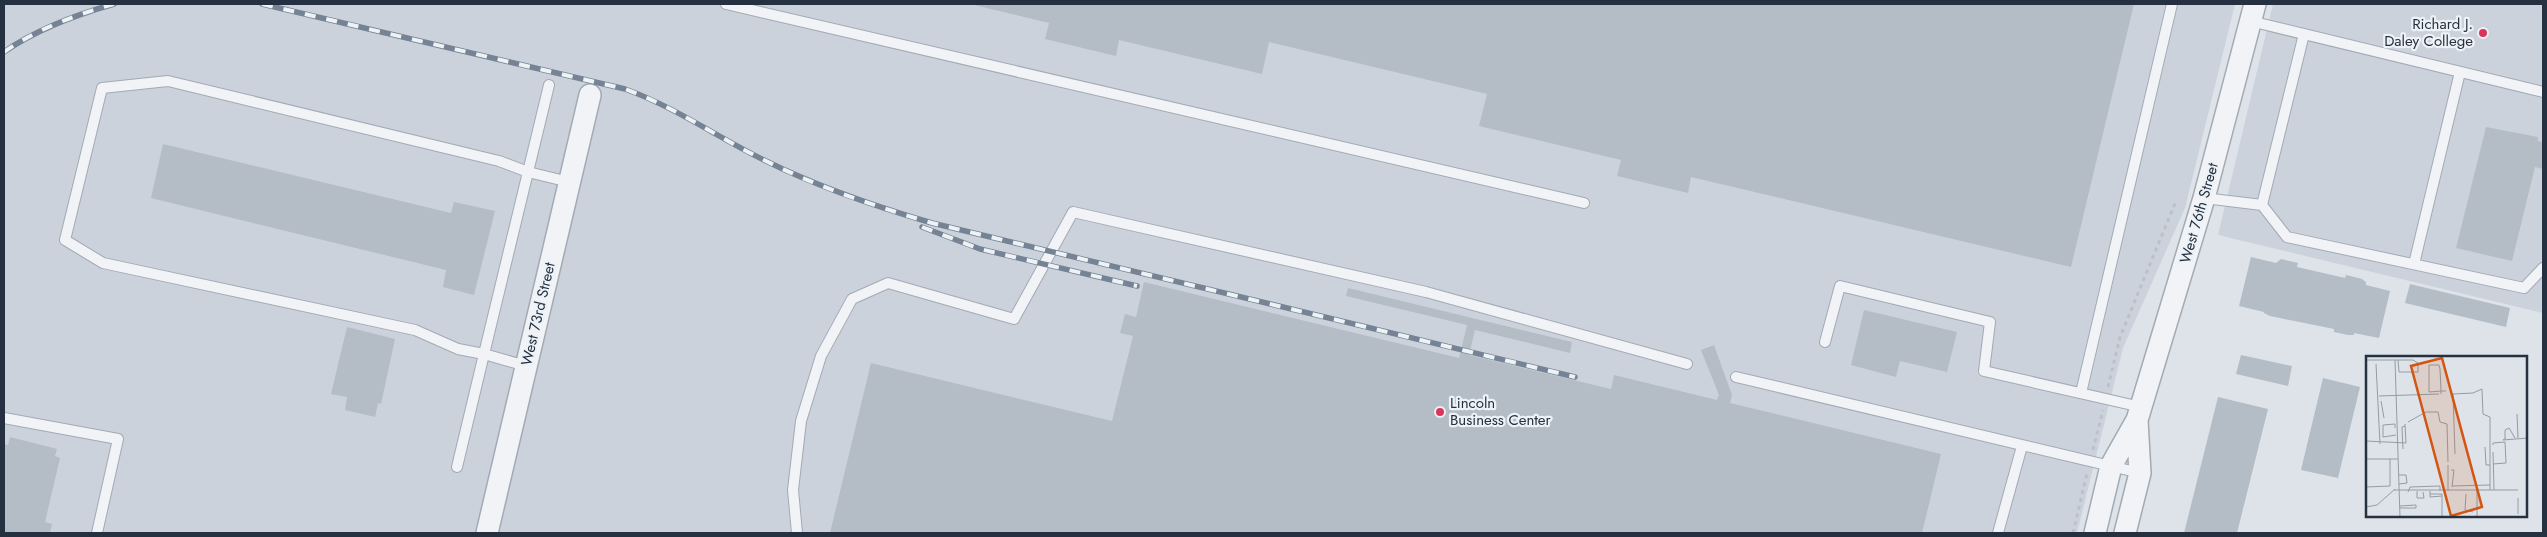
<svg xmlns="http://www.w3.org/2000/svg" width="2547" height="537" font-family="Jost,sans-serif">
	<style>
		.built { fill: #cbd2db }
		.building { fill: #b4bcc6 }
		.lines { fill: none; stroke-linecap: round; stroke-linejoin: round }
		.lane-casing { stroke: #a2aab3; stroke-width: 12 }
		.street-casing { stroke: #a2aab3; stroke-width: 24 }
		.path { stroke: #bcc1c8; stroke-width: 3; stroke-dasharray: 4 4; stroke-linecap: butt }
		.lane { stroke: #f1f3f7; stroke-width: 10 }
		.street { stroke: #f1f3f7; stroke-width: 21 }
		.rail-casing { stroke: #758394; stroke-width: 5.5 }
		.rail { stroke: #edf2f6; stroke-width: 4; stroke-dasharray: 11; stroke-linecap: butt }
		.poi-dot { fill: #dc3559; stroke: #edf2f6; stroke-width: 2 }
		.labels { text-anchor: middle; stroke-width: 4.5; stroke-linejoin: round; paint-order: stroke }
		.poi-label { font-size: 15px; fill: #253141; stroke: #edf2f6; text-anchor: end }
		.street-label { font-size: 15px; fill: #253141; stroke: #edf2f6 }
		.inset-road { fill: none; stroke: #939ca6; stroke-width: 1 }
		.view { fill: #d45511; fill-opacity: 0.15; stroke: #d45511; stroke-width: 2.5 }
		.inset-edge { fill: none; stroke: #253141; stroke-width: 2.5 }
	</style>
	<rect width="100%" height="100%" fill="#dde3e9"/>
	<path class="built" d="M4,4H2235L2185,208L2123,348L2077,533H4Z
		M2273,4H2543V313L2218,235Z"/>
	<path class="building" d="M970,4H2134L2071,267L1691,177L1688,193L1617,176L1621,160L1479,126L1487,94L1269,42L1262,74L1119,40L1116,56L1045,39L1049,23Z
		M2486,127L2538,137V141L2543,142V169L2535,167L2512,261L2456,248Z
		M163,144L451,213L454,202L495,211L474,295L443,287L446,270L151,198Z
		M2251,257L2276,263L2281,259L2298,263L2297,267L2345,278L2346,275L2362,279L2366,282V285L2390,291L2379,338L2354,333V335H2348L2334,332V329L2270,316L2264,313V312L2239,306Z
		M1144,282L1459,358L1467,325L1346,296L1348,288L1572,342L1570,353L1475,330L1469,355L1611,389L1614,375L1717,400L1719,395L1701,350L1714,345L1732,395L1730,403L1941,454L1922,533H830L871,363L1112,421L1133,336L1120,333L1125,314L1136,317Z
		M2410,284L2510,308L2506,327L2405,303Z
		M1864,310L1957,332L1947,372L1900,361L1896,377L1851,365Z
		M347,327L395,339L381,404L378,403L375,417L345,410L347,397L331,394Z
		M2241,355L2292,366L2288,386L2236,374Z
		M2323,378L2360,387L2338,478L2301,470Z
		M2218,397L2268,409L2237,533H2184Z
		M10,437L57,449L55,456L60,458L45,522L52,524L50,533H4V444L8,445Z"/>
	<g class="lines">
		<defs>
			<path id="lane" d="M726,4L1584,203
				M2250,21L2543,92
				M549,85L484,354L458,349L415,330L103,263L65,240L102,88L168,81L499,161L528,172L569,182
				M2204,198L2262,205L2304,34
				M2262,205L2287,237L2524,288L2543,268
				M2414,264L2460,72
				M1825,342L1840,286L1990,322L1984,371L2141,407
				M1736,377L2140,473
				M2081,393L2172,4
				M4,418L118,439L97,533
				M457,467L484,354L526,366
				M797,533L793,490L801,421L821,356L852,299L888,283L1014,319L1073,212L1426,292L1687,364
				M1998,533L2022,446"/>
			<path id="street" d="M487,533L590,95
				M2095,533L2111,466L2137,420L2204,198L2255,4
				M2125,533L2140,473L2137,420"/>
		</defs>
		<use href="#lane" class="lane-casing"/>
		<use href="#street" class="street-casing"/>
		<path class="path" d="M2108,387L2120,337L2176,201
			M2093,450L2103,410
			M2073,533L2087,473"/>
		<use href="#lane" class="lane"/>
		<use href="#street" class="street"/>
		<defs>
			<path id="rail" d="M262,4L625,89C675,107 717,137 764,160C818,187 874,206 932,223L1575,377
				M4,52C37,29 75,15 114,4
				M922,227L980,249L1137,286"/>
		</defs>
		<use href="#rail" class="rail-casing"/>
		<use href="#rail" class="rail"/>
	</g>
	<g class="poi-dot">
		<circle cx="2483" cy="33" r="5"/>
		<circle cx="1440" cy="412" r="5"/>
	</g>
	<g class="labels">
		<g class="poi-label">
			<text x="2473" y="29">Richard J.<tspan x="2473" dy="17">Daley College</tspan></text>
			<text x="1450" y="408" text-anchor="start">Lincoln<tspan x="1450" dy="17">Business Center</tspan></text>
		</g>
		<g class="street-label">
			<text transform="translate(2199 213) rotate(-74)" y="5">West 76th Street</text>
			<text transform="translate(538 314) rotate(-77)" y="5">West 73rd Street</text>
		</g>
	</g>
	<g transform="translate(2366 356)">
		<rect width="161" height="161" fill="#dde3e9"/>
		<path class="inset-road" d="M0,4H47L52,7V16H33L32,4M29,4L34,161M10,8L14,88M75,38V34L74,13L73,9H63V36L75,35H80M13,40L73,38M15,45L18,62M151,58L152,82M42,66L60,56H72L74,66L81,68L82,106M29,72V68L17,69V81L30,79M139,82V74L143,72L149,82M140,82L137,84L162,82M0,85L40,87L39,68M127,89V87L139,86L140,107L127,108M119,91L120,109H124V134M37,93L36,71L39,70M127,96L128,134M89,98L87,38L107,37L116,33L117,58L124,61V109M0,103H32M82,109V135M85,114H88L86,131M33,119H40L41,127L33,128M86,130L124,129M0,131L24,130V103M28,134H152M111,134V161M51,135V142H58L57,136M64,135V138H76V161M42,136L44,131L74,130V135M64,138V141L76,140M100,138L99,154L107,156M152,142V158M34,150L50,149V152H34M0,151L11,149L29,133"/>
		<path class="view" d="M76,2L116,151L85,160L45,10Z"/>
		<rect width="161" height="161" class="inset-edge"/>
	</g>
	<rect width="2547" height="537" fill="none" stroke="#253141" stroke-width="10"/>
</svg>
